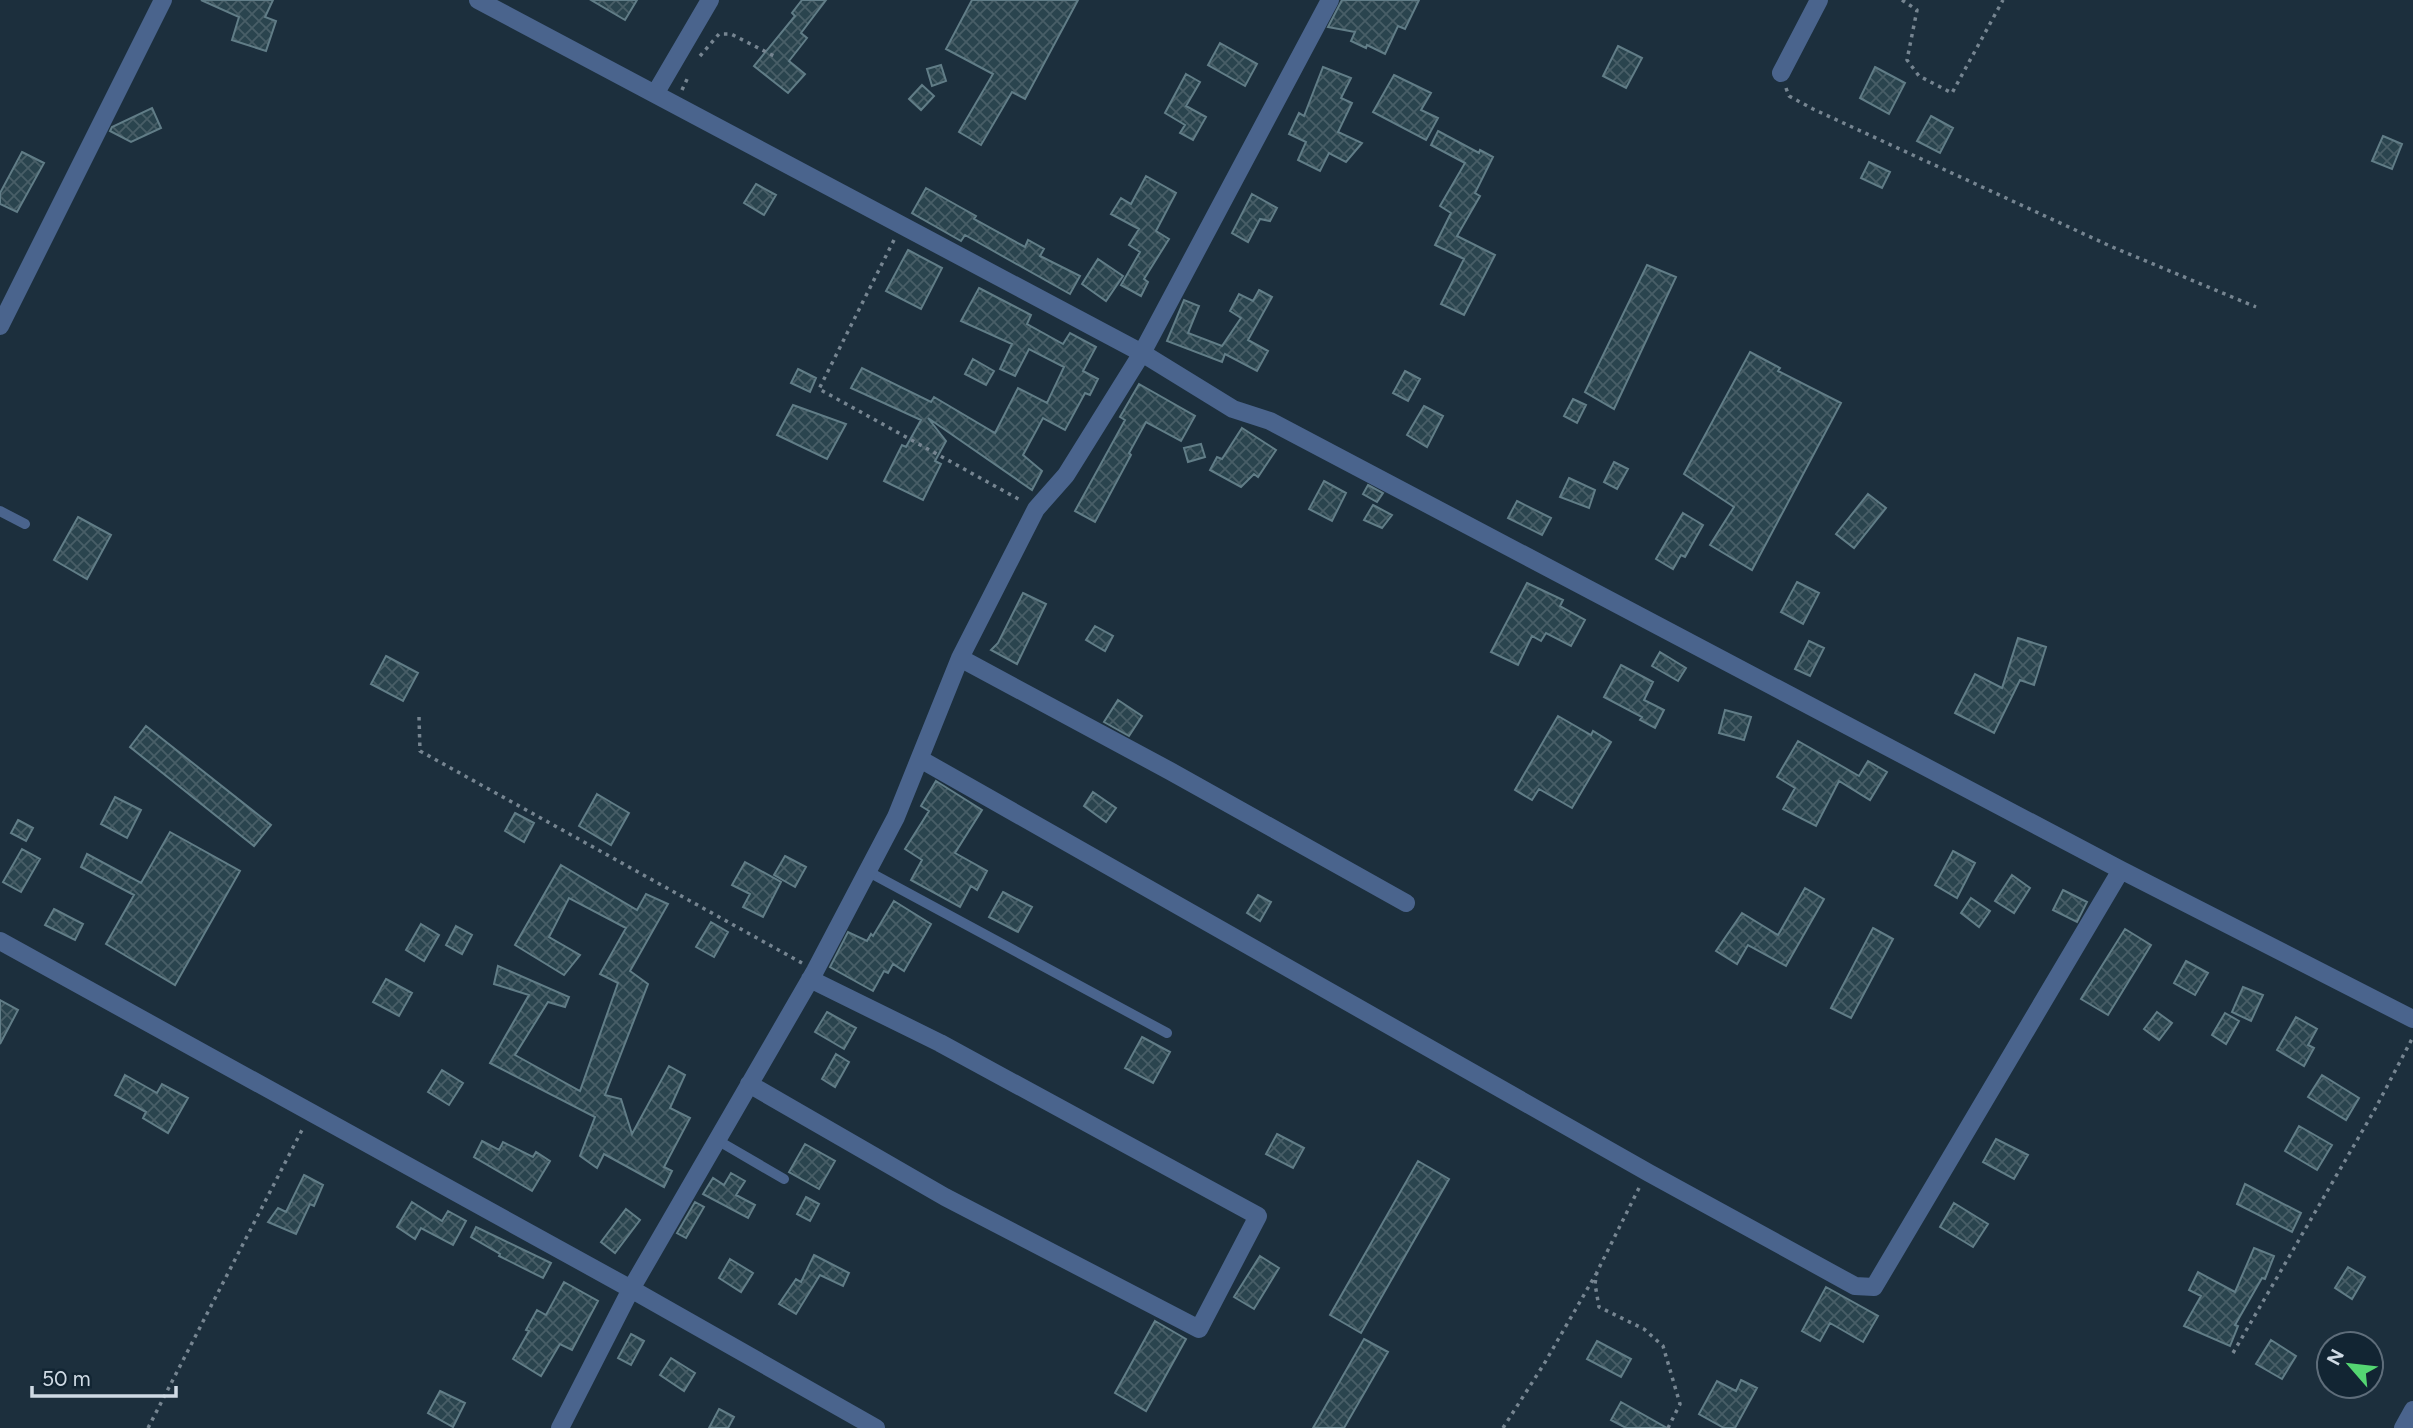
<svg xmlns="http://www.w3.org/2000/svg" width="2413" height="1428" font-family="Figtree,sans-serif">
	<style>
		.building { fill: url(#building-cross-hatch); stroke: #617d87; stroke-width: 2 }
		.lines { fill: none; stroke-linecap: round; stroke-linejoin: round }
		.path { stroke: #768591; stroke-width: 3.5; stroke-dasharray: 3.5 5; stroke-linecap: butt }
		.lane { stroke: #4a648d; stroke-width: 10 }
		.street { stroke: #4a648d; stroke-width: 18 }
	</style>
	<defs>
		<pattern id="building-cross-hatch" width="8" height="8" patternUnits="userSpaceOnUse" patternTransform="scale(1.75)"><rect width="8" height="8" fill="#2a444e"/><path d="M0 0l8 8M0 8l8-8" fill="none" stroke="#485e67"/></pattern>
	</defs>
	<rect width="100%" height="100%" fill="#1c2f3d"/>
	<path class="building" d="M201,0H273L265,17L276,21L266,51L232,40L239,17Z
		M591,0H637L625,20Z
		M802,0H826L801,33L807,38L789,61L805,74L788,93L754,66L795,16L792,13Z
		M972,0H1078L1025,99L1012,92L981,145L959,132L993,74L946,49Z
		M1419,0L1405,29L1398,26L1385,54L1367,45L1366,48L1351,41L1355,32L1328,27L1342,0Z
		M1220,43L1257,64L1245,86L1208,65Z
		M1618,46L1642,58L1626,88L1603,76Z
		M941,65L946,81L932,86L927,69Z
		M1323,67L1351,78L1341,98L1352,103L1338,132L1362,143L1346,162L1329,153L1320,171L1298,160L1306,142L1289,134L1299,113L1304,116Z
		M1875,67L1905,83L1889,114L1860,98Z
		M1186,74L1200,82L1186,106L1206,117L1193,140L1180,133L1185,125L1165,113Z
		M1394,75L1431,93L1421,110L1438,118L1426,140L1373,112Z
		M922,85L934,96L921,110L909,99Z
		M152,108L161,128L131,142L110,131L112,127Z
		M1931,116L1953,128L1940,153L1917,141Z
		M1438,131L1479,153L1480,150L1493,157L1475,193L1480,196L1457,236L1495,255L1464,315L1441,304L1464,259L1435,245L1451,213L1440,206L1465,163L1431,145Z
		M2383,136L2402,144L2392,169L2372,161Z
		M22,152L44,163L17,212L0,204V193Z
		M1869,162L1890,172L1882,188L1861,178Z
		M1146,176L1176,193L1156,231L1169,239L1144,279L1148,282L1141,296L1121,285L1140,252L1129,245L1139,229L1111,214L1121,198L1131,204Z
		M756,184L776,195L764,215L744,203Z
		M926,188L976,216L974,219L1025,247L1028,240L1044,249L1040,256L1080,276L1070,294L965,235L961,241L912,213Z
		M1252,194L1277,208L1270,221L1260,219L1248,242L1232,233Z
		M908,250L942,268L921,309L886,291Z
		M1098,259L1123,276L1106,301L1082,284Z
		M1647,265L1676,277L1614,409L1585,392Z
		M979,288L1031,315L1027,324L1063,344L1070,333L1096,347L1083,371L1098,379L1090,395L1085,393L1065,430L1043,418L1023,455L1042,471L1032,490L928,418L946,441L935,461L941,464L923,500L884,481L902,445L906,447L921,420L851,388L862,368L931,402L934,397L995,433L1018,388L1047,403L1064,367L1029,349L1015,376L1000,369L1012,344L961,321Z
		M1259,290L1272,297L1248,340L1268,351L1257,371L1225,354L1222,362L1167,341L1184,300L1199,306L1188,333L1222,346L1241,318L1230,311L1239,294L1253,301Z
		M1750,352L1780,368L1778,371L1841,403L1752,570L1710,545L1734,507L1684,474Z
		M973,359L994,371L986,385L965,374Z
		M798,369L816,378L810,392L791,383Z
		M1405,371L1420,379L1408,401L1393,393Z
		M1139,384L1195,416L1181,441L1146,422L1129,453L1131,455L1095,522L1075,511L1125,420L1120,417Z
		M1573,399L1586,405L1577,423L1564,416Z
		M793,405L846,424L827,459L777,435Z
		M1424,406L1443,416L1427,447L1407,435Z
		M1242,428L1276,450L1258,477L1254,474L1241,487L1210,470L1217,457L1222,459Z
		M1201,444L1205,457L1188,462L1184,448Z
		M1614,462L1628,469L1617,489L1604,482Z
		M1569,478L1595,490L1589,508L1560,497Z
		M1324,481L1346,493L1332,521L1309,509Z
		M1368,485L1383,493L1377,502L1363,494Z
		M1868,494L1886,508L1854,548L1836,534Z
		M1517,501L1551,518L1542,535L1508,518Z
		M1373,505L1392,515L1382,528L1364,520Z
		M1683,513L1703,525L1685,557L1681,555L1673,569L1656,559Z
		M78,517L111,535L87,579L54,560Z
		M1797,582L1819,593L1803,624L1781,612Z
		M1527,583L1563,600L1560,606L1585,620L1571,646L1546,633L1541,641L1532,636L1518,665L1491,652Z
		M1023,593L1046,604L1017,664L991,650L998,643Z
		M1095,626L1113,636L1105,651L1086,640Z
		M2018,638L2046,647L2034,685L2020,680L1994,733L1955,713L1975,674L2002,688Z
		M1809,641L1824,648L1810,676L1795,669Z
		M1660,652L1686,668L1678,681L1652,666Z
		M386,656L418,673L403,701L371,684Z
		M1621,665L1653,682L1644,700L1664,710L1655,728L1640,720L1642,717L1604,697Z
		M1118,700L1142,716L1129,736L1104,722Z
		M1725,710L1751,717L1744,740L1719,733Z
		M1558,716L1591,735L1593,731L1611,742L1572,808L1539,789L1532,800L1515,790Z
		M146,726L271,825L254,846L130,747Z
		M1798,741L1859,776L1868,761L1887,772L1870,800L1839,781L1816,826L1783,809L1795,788L1777,777Z
		M936,781L982,810L955,853L987,871L977,890L971,886L960,907L911,880L922,860L905,849L929,811L921,806Z
		M1093,792L1116,808L1106,822L1084,806Z
		M597,794L629,813L611,845L579,826Z
		M115,797L141,810L127,838L101,824Z
		M515,813L534,823L524,842L505,831Z
		M18,820L33,828L26,841L11,833Z
		M170,832L240,871L175,985L106,944L134,895L81,867L87,854L141,883Z
		M22,849L40,859L21,892L3,882Z
		M1953,851L1975,863L1957,898L1935,885Z
		M785,856L806,867L795,887L774,875Z
		M745,862L781,882L763,917L743,907L750,894L732,885Z
		M561,865L637,910L646,894L668,904L630,971L648,984L605,1095L621,1099L632,1134L669,1066L685,1075L670,1108L690,1118L664,1167L672,1171L664,1187L604,1154L597,1168L580,1156L595,1117L490,1063L529,995L494,984L498,966L569,997L565,1007L548,1002L515,1055L580,1091L618,983L600,974L626,928L569,898L549,937L580,955L564,975L515,945Z
		M2012,875L2030,888L2014,913L1995,901Z
		M1805,888L1824,899L1786,966L1748,945L1737,964L1716,951L1742,913L1778,935Z
		M2063,890L2087,902L2077,922L2053,910Z
		M1003,892L1032,907L1018,932L989,917Z
		M1258,895L1271,902L1260,921L1247,913Z
		M1971,898L1990,911L1979,927L1961,913Z
		M894,901L931,924L904,971L893,964L888,973L884,971L873,991L830,967L848,932L867,941L871,934L873,936Z
		M54,909L83,924L75,940L45,925Z
		M711,922L728,932L714,957L696,947Z
		M421,924L439,935L424,961L406,950Z
		M456,926L472,935L462,954L446,945Z
		M1873,928L1893,939L1851,1018L1831,1008Z
		M2125,929L2151,945L2108,1015L2081,999Z
		M2186,961L2208,973L2195,995L2174,983Z
		M386,979L412,993L399,1016L373,1002Z
		M2243,987L2263,995L2251,1021L2232,1012Z
		M0,1000L18,1010L0,1044Z
		M827,1012L856,1028L844,1049L815,1032Z
		M2157,1012L2172,1023L2159,1040L2144,1029Z
		M2225,1013L2239,1021L2226,1044L2212,1035Z
		M2296,1017L2317,1029L2308,1045L2314,1048L2304,1066L2277,1050Z
		M1142,1037L1170,1052L1153,1083L1125,1068Z
		M836,1054L849,1062L835,1087L822,1079Z
		M442,1070L463,1083L449,1105L428,1092Z
		M125,1075L157,1093L162,1084L188,1098L168,1133L143,1118L146,1112L115,1095Z
		M2322,1075L2359,1098L2346,1120L2308,1097Z
		M2299,1126L2332,1145L2317,1170L2285,1151Z
		M1277,1134L1304,1148L1293,1168L1266,1154Z
		M1996,1139L2028,1155L2014,1179L1983,1162Z
		M482,1141L499,1150L503,1142L533,1157L536,1152L550,1161L532,1191L474,1157Z
		M805,1144L835,1161L819,1189L789,1172Z
		M1418,1161L1449,1179L1361,1333L1330,1315Z
		M731,1173L745,1181L736,1195L755,1205L748,1218L703,1194L713,1178L724,1185Z
		M304,1175L323,1185L314,1206L310,1204L296,1234L268,1222L278,1208L286,1212Z
		M2245,1184L2301,1213L2292,1232L2237,1204Z
		M806,1197L819,1204L810,1221L797,1214Z
		M412,1202L442,1221L448,1211L466,1221L453,1245L421,1228L415,1239L397,1227Z
		M695,1202L704,1207L686,1238L677,1233Z
		M1954,1203L1988,1224L1973,1247L1940,1227Z
		M626,1209L640,1220L615,1253L601,1242Z
		M476,1227L551,1263L543,1278L499,1256L500,1254L471,1237Z
		M2254,1248L2274,1256L2265,1279L2262,1278L2235,1325L2238,1326L2230,1346L2184,1326L2201,1296L2189,1290L2198,1272L2235,1292Z
		M814,1255L849,1273L843,1286L820,1275L796,1314L779,1304L796,1279L801,1282Z
		M1260,1256L1279,1268L1254,1309L1234,1297Z
		M730,1259L753,1273L741,1292L719,1278Z
		M2348,1267L2365,1277L2352,1299L2335,1288Z
		M564,1282L598,1301L572,1350L560,1344L541,1376L513,1359L529,1331L526,1330L537,1310L546,1315Z
		M1826,1287L1878,1316L1863,1342L1830,1323L1820,1341L1802,1331Z
		M1155,1321L1186,1339L1146,1411L1115,1393Z
		M631,1334L644,1341L631,1365L618,1358Z
		M1364,1339L1388,1352L1344,1428H1313Z
		M2271,1340L2296,1356L2282,1379L2256,1364Z
		M1597,1341L1631,1359L1621,1377L1587,1359Z
		M671,1358L695,1373L684,1391L660,1375Z
		M1741,1380L1757,1388L1735,1428H1724L1699,1414L1717,1381L1736,1391Z
		M440,1391L465,1403L453,1427L428,1413Z
		M1621,1402L1667,1428H1626L1611,1420Z
		M719,1409L734,1417L728,1428H709Z"/>
	<g class="lines">
		<path class="path" d="M1902,0L1917,10L1907,60L1919,76L1952,93L2003,0
			M700,56L719,34H731L774,56
			M1786,88L1789,96L1813,109L2110,246L2256,307
			M682,90L689,75
			M894,240L819,389L1022,501
			M419,717L420,751L802,963
			M1639,1188L1597,1272L1595,1284L1599,1307L1644,1329L1663,1346L1680,1404L1668,1428
			M2233,1353L2374,1111L2413,1037
			M148,1428L303,1128
			M1503,1428L1544,1364L1596,1274"/>
		<path class="lane" d="M0,511L25,524
			M867,871L1167,1033
			M717,1140L784,1179"/>
		<path class="street" d="M478,0L1142,353L1233,409L1270,421L2121,870L2413,1019
			M1781,73L1819,0
			M655,94L710,0
			M0,326L163,0
			M960,658L1170,771L1406,903
			M920,759L1649,1173L1855,1286L1874,1287L2121,870
			M0,941L631,1289L876,1428
			M749,1084L945,1197L1199,1329L1258,1216L940,1043L810,979
			M560,1428L631,1289L815,971L896,817L960,658L1036,509L1066,475L1142,353L1330,0
			M2403,1428L2413,1410"/>
	</g>
	<g transform="translate(2350 1365) rotate(298)"><circle r="33" fill="#122533" stroke="#5e6d7a" stroke-width="2"/>
	<path d="M0-5L12 26L0 18L-12 26Z" fill="#54d672"/>
	<text y="-10" font-size="19" font-weight="bold" text-anchor="middle" fill="#cfdae4">N</text>
	</g>
	<path d="M32 1386v10h144v-10" fill="none" stroke="#cfdae4" stroke-width="3.5"/>
	<text x="42" y="1386" font-size="21" fill="#cfdae4" stroke="#122533" stroke-width="5" paint-order="stroke">50 m</text>
</svg>
